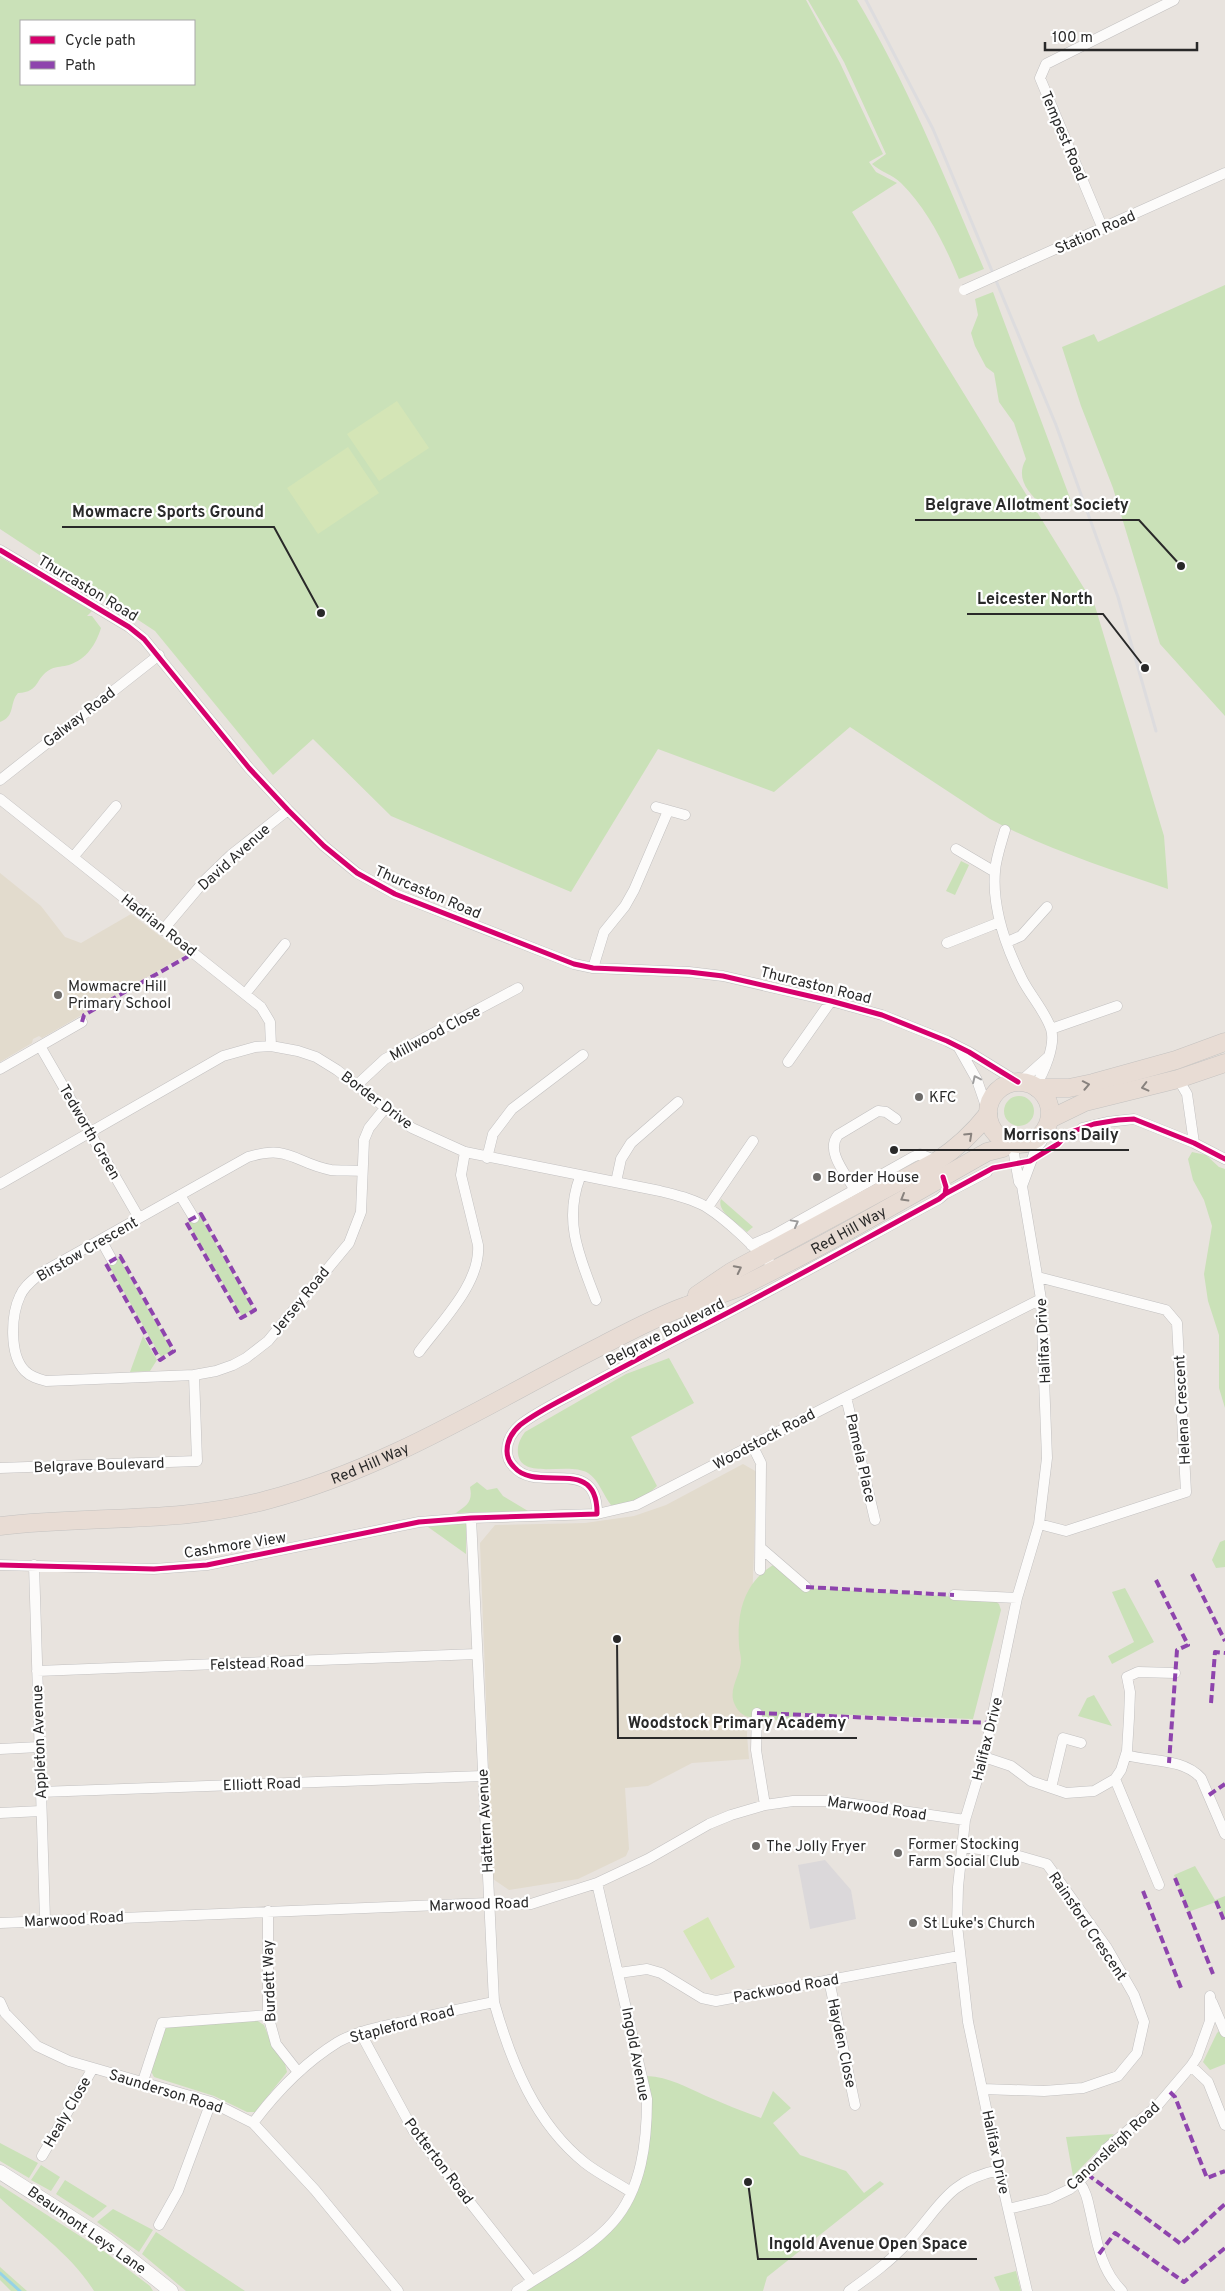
<svg xmlns="http://www.w3.org/2000/svg" width="1225" height="2291" font-family="Overpass,sans-serif">
	<style>
		.industrial { fill: #dbd8da }
		.education { fill: #e2dbcd }
		.green { fill: #cae1b8; fill-rule: evenodd }
		.pitch { fill: #d4e5b6 }
		.lines { fill: none; stroke-linecap: round; stroke-linejoin: round }
		.stream { stroke: #95d2e6; stroke-width: 3 }
		.street-casing { stroke: #c2c0c0; stroke-width: 11 }
		.secondary-casing { stroke: #c2c0c0; stroke-width: 15 }
		.highway-casing { stroke: #c4c2c0; stroke-width: 19 }
		.street { stroke: #fcfbfa; stroke-width: 10 }
		.secondary { stroke: #fcfbfa; stroke-width: 14 }
		.highway { stroke: #e8dcd4; stroke-width: 18 }
		.rail { stroke: #dddcde; stroke-width: 3 }
		.street-bridge-casing { stroke: #c2c0c0; stroke-width: 11; stroke-linecap: butt }
		.street-bridge { stroke: #fcfbfa; stroke-width: 10 }
		.quiet { stroke: #8e44ad; stroke-width: 4; stroke-dasharray: 8 4; stroke-linecap: butt }
		.cycleway-casing { stroke: #fff; stroke-width: 8 }
		.cycleway { stroke: #d6006c; stroke-width: 5 }
		.oneway { stroke: #9d9c9c }
		.oneway2 { stroke: #88827e }
		.poi-dot { fill: #6c6a68; stroke: #fff; stroke-width: 2 }
		.labels { text-anchor: middle; stroke-width: 4.5; stroke-linejoin: round; paint-order: stroke }
		.street-label { font-size: 15px; fill: #292929; stroke: #fff }
		.poi-label { font-size: 15px; fill: #292929; stroke: #fff; text-anchor: start }
		.leader { fill: none; stroke: #292929; stroke-width: 2 }
		.callout-dot { fill: #292929; stroke: #fff; stroke-width: 2 }
		.callout-label { font-size: 16px; text-anchor: middle; font-weight: bold; fill: #292929; stroke: #fff; stroke-width: 4.5; stroke-linejoin: round; paint-order: stroke }
	</style>
	<rect width="100%" height="100%" fill="#e8e3de"/>
	<path class="industrial" d="M825,1860L851,1890L856,1919L810,1929L798,1865Z"/>
	<path class="education" d="M0,873L41,906L65,937L81,943L131,914L185,955L42,1038L39,1036L33,1039L32,1043L0,1062Z
		M743,1464L757,1472L747,1735L749,1759L692,1763L648,1786L625,1788L629,1849L626,1856L578,1879L509,1890L493,1879L480,1543L495,1525L585,1523L634,1516L666,1505Z"/>
	<path class="green" d="M0,0H806L840,63L883,154L869,162L876,172L897,183L852,212L1095,606L1164,836L1168,889C1107,868 1046,849 990,819L850,727L774,792L658,749L571,892L391,816L313,739L273,775L155,631L0,529ZM21,21H194V84H21Z
		M808,0H857C908,85 945,178 984,269L959,279C945,245 928,210 901,183C893,175 881,172 872,164L886,154L844,62Z
		M1225,285V716L1160,644L1113,488L1081,406L1062,347L1094,334L1098,342Z
		M993,292L1073,506L1058,510L1053,506H1043C1028,493 1015,478 1026,459L1014,423L999,402L994,373L986,367L975,346L971,333L978,315L975,299Z
		M0,557L92,611L87,616H92L101,628C96,644 87,659 69,665C63,667 57,666 51,669C34,678 41,692 18,693C9,703 16,716 0,722Z
		M961,861L969,865L955,895L946,891Z
		M1004 1111a15 15 0 1 1 30 0a15 15 0 1 1-30 0Z
		M1192,1152L1206,1155L1219,1167L1225,1169V1408L1219,1388V1335L1208,1301L1204,1274L1212,1226L1204,1200L1193,1180L1188,1159Z
		M721,1199L753,1227L747,1232C739,1224 716,1212 721,1199Z
		M200,1216L253,1309L242,1316L188,1223Z
		M119,1258L172,1351L161,1357L108,1264Z
		M143,1336L157,1360L150,1371L130,1372Z
		M669,1358L694,1403L631,1437L657,1486L636,1505H611C603,1495 599,1480 588,1473C569,1461 522,1481 518,1454C517,1445 520,1439 525,1432L626,1374Z
		M477,1482L487,1490L497,1488L503,1496L528,1511L456,1513C467,1505 473,1502 470,1487Z
		M466,1523V1554L428,1527Z
		M1225,1540V1567L1216,1568L1212,1560L1220,1542Z
		M773,1565L805,1588L993,1599L999,1604L1001,1610L973,1719L799,1713C790,1722 780,1721 767,1719C754,1717 742,1720 735,1705C727,1690 741,1675 741,1660C741,1655 739,1650 739,1645C737,1612 744,1583 773,1565Z
		M1125,1588L1154,1642L1112,1664L1108,1656L1134,1642L1112,1592Z
		M1094,1695L1112,1726L1078,1716L1087,1698Z
		M1195,1866L1215,1900L1225,1896V1920L1216,1902L1188,1912L1174,1875Z
		M256,2020L264,2025L271,2043L285,2064L287,2072L255,2112H247L214,2096L154,2077L151,2071L165,2024Z
		M1222,2028L1225,2036V2064L1210,2070L1203,2062L1217,2033Z
		M647,2076C669,2077 686,2087 706,2096C724,2104 742,2111 761,2118L773,2091L791,2108L773,2123L800,2155L846,2171L864,2193L880,2181L884,2184L767,2277L763,2291H526C545,2278 564,2265 583,2251C595,2243 609,2235 619,2223C651,2184 654,2123 647,2076Z
		M1114,2134L1073,2176L1066,2137Z
		M0,2143L38,2163L29,2178L0,2161Z
		M41,2165L60,2177L51,2191L31,2180Z
		M65,2180L107,2206L93,2218L56,2194Z
		M0,2185L105,2252L150,2286L153,2291H94C71,2254 32,2228 0,2198Z
		M113,2209L153,2230L139,2252L97,2222Z
		M156,2232L245,2291H186L142,2254Z
		M0,2267L27,2291H11L0,2280Z
		M1016,2271L1021,2291H1000L994,2277Z"/>
	<path class="pitch" d="M397,401L429,448L379,481L347,434Z
		M348,447L379,493L318,534L287,488Z
		M708,1917L735,1967L711,1980L683,1931Z"/>
	<g class="lines">
		<path class="stream" d="M0,2273L20,2291"/>
		<defs>
			<path id="street" d="M1103,229L1040,78L1046,64L1174,0
				M1024,263L1225,173
				M0,550L129,627L144,639L249,768L288,810L324,846L357,873L395,894L574,964L593,968L689,972L723,976L831,1001L882,1015L947,1041L969,1052L1018,1082
				M0,780L159,655
				M0,799L261,1007L270,1022L271,1046
				M656,807L685,815
				M1005,830C1001,844 996,858 995,871C992,907 1006,947 1022,979C1030,995 1045,1011 1051,1029C1056,1045 1044,1073 1035,1086
				M956,849L995,872
				M74,856L116,806
				M163,930L206,879L231,855L288,810
				M1007,942L1021,936L1047,907
				M947,943L1000,922
				M593,968L604,932L625,906L634,890L668,811
				M245,994L285,944
				M1051,1029L1117,1006
				M40,1046L139,1218
				M959,1048L977,1080L988,1112
				M788,1062L831,1001
				M0,1069L82,1022
				M1178,1079L1187,1094L1194,1143
				M1020,1082L1048,1057
				M358,1084L385,1059L518,988
				M1082,1128L1107,1122L1134,1119L1194,1143L1225,1159
				M1012,1143L1019,1182L1022,1186L1041,1299L1047,1458L1039,1524L1017,1598L984,1757L965,1820L958,1887L957,1925L968,2022L999,2170L1027,2291
				M487,1158L493,1134L512,1109L583,1055
				M580,1177C563,1222 580,1258 596,1300
				M616,1182L621,1159L631,1143L678,1102
				M0,1184L223,1056L255,1047L271,1046L298,1051L316,1057L337,1070L412,1128L465,1152L660,1191C675,1195 694,1199 708,1208C730,1222 756,1249 775,1268
				M1022,1186L1035,1151L1042,1141L1041,1134
				M854,1189C846,1174 825,1151 838,1135L878,1111L886,1112L896,1119
				M945,1194L987,1172
				M180,1195L194,1218
				M708,1207L753,1141
				M101,1240L112,1260
				M751,1245L772,1236L913,1157L920,1154L937,1161
				M1038,1277L1166,1310L1177,1323L1186,1492L1066,1531L1039,1524
				M419,1352C441,1322 481,1283 478,1245L461,1175L465,1152
				M194,1375L46,1381C38,1379 31,1377 25,1371C9,1355 11,1315 20,1296C24,1286 33,1280 41,1273L248,1157C290,1144 294,1163 331,1170C341,1171 352,1170 362,1171
				M846,1397L875,1520
				M752,1445L761,1463L760,1570
				M0,1468L197,1461L194,1375L216,1371L233,1365L246,1358L268,1341L349,1243L361,1212L364,1140L369,1128L386,1107
				M597,1514C598,1454 537,1494 514,1467C510,1463 507,1457 507,1451C507,1440 512,1432 520,1425C538,1411 562,1400 582,1389C623,1367 664,1345 706,1324C784,1284 861,1241 939,1199L945,1194L946,1187L943,1177
				M471,1518L494,2002C511,2062 535,2123 585,2163C599,2174 616,2182 631,2192
				M762,1549L806,1587
				M0,1565L154,1569L207,1565L419,1522L471,1518L597,1514L636,1505L846,1397L1041,1299
				M34,1565L45,1920
				M954,1595L1017,1598
				M37,1671L477,1654
				M757,1713L756,1750L765,1805
				M0,1749L39,1747
				M1126,1755C1151,1762 1183,1758 1201,1778L1225,1834
				M984,1757L1011,1766L1031,1781L1066,1793L1094,1791L1115,1779L1121,1770L1127,1751L1129,1718L1130,1692L1127,1677L1138,1672L1175,1673
				M1115,1779L1159,1885
				M1051,1788L1063,1738L1081,1743
				M40,1792L483,1776
				M0,1813L41,1811
				M962,1847L1005,1852L1047,1864L1107,1948L1134,1995L1144,2022L1137,2053L1118,2076L1083,2088L1044,2091L983,2089
				M268,1911V2015L276,2044L298,2072
				M0,1923L489,1903L531,1904L597,1883L648,1859L709,1824L731,1815L765,1805L793,1801H833L965,1820
				M619,1973L647,1969L661,1973L702,1998L716,2001L959,1956
				M829,1980L855,2105
				M0,2002L5,2013L37,2046L69,2061L211,2102L253,2123L315,2190L398,2291
				M1212,2002L1225,2032
				M360,2032L413,2130L532,2281
				M1191,2066L1208,2082L1225,2125
				M143,2081L162,2023L268,2015
				M253,2123C277,2091 304,2063 338,2042C359,2030 385,2026 408,2021C436,2014 465,2008 494,2002
				M42,2156L93,2068
				M1079,2182C1087,2192 1088,2203 1091,2215C1097,2243 1101,2270 1122,2291
				M1008,2209L1049,2199L1070,2189L1087,2174L1107,2148L1157,2106L1191,2066L1197,2057L1210,2021V1996
				M159,2225L178,2191L211,2102
				M517,2291C546,2272 591,2248 613,2222C642,2189 647,2141 647,2099L597,1883
				M849,2291C870,2276 891,2261 908,2242C941,2206 947,2181 999,2170"/>
			<path id="secondary" d="M0,2172L108,2241L171,2291"/>
			<g id="highway">
				<circle cx="1019" cy="1113" r="31"/>
				<path d="M1037,1088H1069L1093,1083L1176,1060L1225,1042"/>
				<path d="M1050,1119L1085,1102L1178,1079L1225,1063"/>
				<path d="M697,1295L731,1272L937,1161C957,1148 973,1133 988,1114"/>
				<path id="s1" d="M0,1526C89,1515 180,1524 267,1500C389,1468 492,1401 603,1345C630,1331 658,1316 686,1306C704,1299 724,1294 742,1286C826,1245 906,1198 987,1152L1003,1148L1008,1142"/>
			</g>
		</defs>
		<use href="#street" class="street-casing"/>
		<use href="#secondary" class="secondary-casing"/>
		<use href="#highway" class="highway-casing"/>
		<use href="#street" class="street"/>
		<use href="#secondary" class="secondary"/>
		<use href="#highway" class="highway"/>
		<path class="rail" d="M866,0L933,129L1056,425L1118,597L1156,731"/>
		<defs>
			<path id="street-bridge" d="M964,290L1024,263"/>
		</defs>
		<use href="#street-bridge" class="street-bridge-casing"/>
		<use href="#street-bridge" class="street-bridge"/>
		<path class="quiet" d="M82,1022L84,1015L194,953
			M201,1214L255,1310L241,1318L186,1222Z
			M120,1256L174,1351L160,1360L106,1264Z
			M1192,1574L1225,1641
			M1156,1580L1188,1645L1177,1650L1169,1763
			M806,1587L954,1595
			M1211,1703L1215,1652L1225,1653
			M757,1713L992,1723
			M1209,1795L1225,1784
			M1175,1878L1213,1974
			M1143,1891L1181,1988
			M1216,1901L1225,1923
			M1170,2092L1175,2097L1207,2178L1225,2171
			M1087,2174L1181,2244L1225,2204
			M1099,2254L1115,2233L1184,2282L1225,2248"/>
		<defs>
			<path id="cycleway" d="M0,550L129,627L144,639L249,768L288,810L324,846L357,873L395,894L574,964L593,968L689,972L723,976L831,1001L882,1015L947,1041L969,1052L1018,1082
				M945,1194L993,1168L1030,1161L1058,1144L1068,1133L1094,1124L1118,1120L1134,1119L1194,1143L1225,1159
				M0,1565L154,1569L207,1565L419,1522L471,1518L597,1514C598,1454 537,1494 514,1467C510,1463 507,1457 507,1451C507,1440 512,1432 520,1425C538,1411 562,1400 582,1389C623,1367 664,1345 706,1324C784,1284 861,1241 939,1199L945,1194L946,1187L943,1177"/>
		</defs>
		<use href="#cycleway" class="cycleway-casing"/>
		<use href="#cycleway" class="cycleway"/>
	</g>
	<defs><path id="oneway-chevron" d="M-2-3.5L2.5 0L-2 3.5" fill="none" stroke-width="1.6" stroke-linecap="round" stroke-linejoin="round" transform="scale(1.25)"/></defs>
	<g class="oneway">
		<use href="#oneway-chevron" transform="translate(976 1079) rotate(-115)"/>
		<use href="#oneway-chevron" transform="translate(795 1223) rotate(-29)"/>
	</g>
	<g class="oneway2">
		<use href="#oneway-chevron" transform="translate(1086 1085) rotate(-11)"/>
		<use href="#oneway-chevron" transform="translate(1145 1087) rotate(166)"/>
		<use href="#oneway-chevron" transform="translate(969 1136) rotate(-43)"/>
		<use href="#oneway-chevron" transform="translate(904 1198) rotate(150)"/>
		<use href="#oneway-chevron" transform="translate(738 1269) rotate(-27)"/>
	</g>
	<g class="poi-dot">
		<circle cx="58" cy="995" r="5"/>
		<circle cx="919" cy="1097" r="5"/>
		<circle cx="817" cy="1177" r="5"/>
		<circle cx="756" cy="1846" r="5"/>
		<circle cx="898" cy="1853" r="5"/>
		<circle cx="913" cy="1923" r="5"/>
	</g>
	<g class="labels">
		<g class="street-label">
			<text transform="translate(1064 136) rotate(67)" y="5">Tempest Road</text>
			<text transform="translate(1095 232) rotate(-24)" y="5">Station Road</text>
			<text transform="translate(88 588) rotate(31)" y="5">Thurcaston Road</text>
			<text transform="translate(79 717) rotate(-38)" y="5">Galway Road</text>
			<text transform="translate(234 857) rotate(-42)" y="5">David Avenue</text>
			<text transform="translate(428 892) rotate(23)" y="5">Thurcaston Road</text>
			<text transform="translate(159 925) rotate(38)" y="5">Hadrian Road</text>
			<text transform="translate(816 985) rotate(14)" y="5">Thurcaston Road</text>
			<text transform="translate(435 1033) rotate(-28)" y="5">Millwood Close</text>
			<text transform="translate(377 1100) rotate(37)" y="5">Border Drive</text>
			<text transform="translate(90 1132) rotate(60)" y="5">Tedworth Green</text>
			<text dy="5" stroke="none"><textPath href="#s1" startOffset="911">Red Hill Way</textPath></text>
			<text transform="translate(87 1249) rotate(-30)" y="5">Birstow Crescent</text>
			<text transform="translate(300 1301) rotate(-51)" y="5">Jersey Road</text>
			<text transform="translate(665 1332) rotate(-27)" y="5">Belgrave Boulevard</text>
			<text transform="translate(1043 1341) rotate(-93)" y="5">Halifax Drive</text>
			<text transform="translate(1182 1410) rotate(-93)" y="5">Helena Crescent</text>
			<text transform="translate(764 1439) rotate(-28)" y="5">Woodstock Road</text>
			<text transform="translate(861 1458) rotate(77)" y="5">Pamela Place</text>
			<text dy="5" stroke="none"><textPath href="#s1" startOffset="378">Red Hill Way</textPath></text>
			<text transform="translate(99 1465) rotate(-2)" y="5">Belgrave Boulevard</text>
			<text transform="translate(235 1545) rotate(-9)" y="5">Cashmore View</text>
			<text transform="translate(257 1663) rotate(-2)" y="5">Felstead Road</text>
			<text transform="translate(987 1739) rotate(-76)" y="5">Halifax Drive</text>
			<text transform="translate(39 1742) rotate(-92)" y="5">Appleton Avenue</text>
			<text transform="translate(262 1784) rotate(-2)" y="5">Elliott Road</text>
			<text transform="translate(877 1808) rotate(8)" y="5">Marwood Road</text>
			<text transform="translate(485 1821) rotate(-93)" y="5">Hattern Avenue</text>
			<text transform="translate(479 1904) rotate(-2)" y="5">Marwood Road</text>
			<text transform="translate(74 1919) rotate(-3)" y="5">Marwood Road</text>
			<text transform="translate(1088 1926) rotate(56)" y="5">Rainsford Crescent</text>
			<text transform="translate(269 1981) rotate(-92)" y="5">Burdett Way</text>
			<text transform="translate(786 1988) rotate(-10)" y="5">Packwood Road</text>
			<text transform="translate(402 2024) rotate(-15)" y="5">Stapleford Road</text>
			<text transform="translate(842 2043) rotate(78)" y="5">Hayden Close</text>
			<text transform="translate(636 2054) rotate(79)" y="5">Ingold Avenue</text>
			<text transform="translate(166 2091) rotate(17)" y="5">Saunderson Road</text>
			<text transform="translate(67 2112) rotate(-60)" y="5">Healy Close</text>
			<text transform="translate(1113 2146) rotate(-43)" y="5">Canonsleigh Road</text>
			<text transform="translate(996 2152) rotate(78)" y="5">Halifax Drive</text>
			<text transform="translate(439 2161) rotate(53)" y="5">Potterton Road</text>
			<text transform="translate(87 2230) rotate(35)" y="5">Beaumont Leys Lane</text>
		</g>
		<g class="poi-label">
			<text x="68" y="991">Mowmacre Hill<tspan x="68" dy="17">Primary School</tspan></text>
			<text x="929" y="1102">KFC</text>
			<text x="827" y="1182">Border House</text>
			<text x="908" y="1849">Former Stocking<tspan x="908" dy="17">Farm Social Club</tspan></text>
			<text x="766" y="1851">The Jolly Fryer</text>
			<text x="923" y="1928">St Luke's Church</text>
		</g>
	</g>
	<path class="leader" d="M1181 566L1139 520H915M321 613L274 527H62M1145 668L1103 614H967M894 1150L994 1150H1129M617 1639L618 1738H857M748 2182L758 2259H977"/>
	<g class="callout-dot">
		<circle cx="1181" cy="566" r="5"/>
		<circle cx="321" cy="613" r="5"/>
		<circle cx="1145" cy="668" r="5"/>
		<circle cx="894" cy="1150" r="5"/>
		<circle cx="617" cy="1639" r="5"/>
		<circle cx="748" cy="2182" r="5"/>
	</g>
	<g class="callout-label">
		<text x="1027" y="510">Belgrave Allotment Society</text>
		<text x="168" y="517">Mowmacre Sports Ground</text>
		<text x="1035" y="604">Leicester North</text>
		<text x="1061" y="1140">Morrisons Daily</text>
		<text x="737" y="1728">Woodstock Primary Academy</text>
		<text x="868" y="2249">Ingold Avenue Open Space</text>
	</g>
	<rect x="20" y="20" width="175" height="65" fill="#ffffff" stroke="#a9a9a9"/>
	<rect x="30" y="36" width="25" height="8" fill="#d6006c" stroke="#a9a9a9"/>
	<text x="65" y="45" font-size="15" fill="#292929">Cycle path</text>
	<rect x="30" y="61" width="25" height="8" fill="#8e44ad" stroke="#a9a9a9"/>
	<text x="65" y="70" font-size="15" fill="#292929">Path</text>
	<path d="M1045 42v8h152v-8" fill="none" stroke="#292929" stroke-width="2.5"/>
	<text x="1052" y="42" font-size="15" fill="#292929" stroke="#ffffff" stroke-width="4" paint-order="stroke">100 m</text>
</svg>
